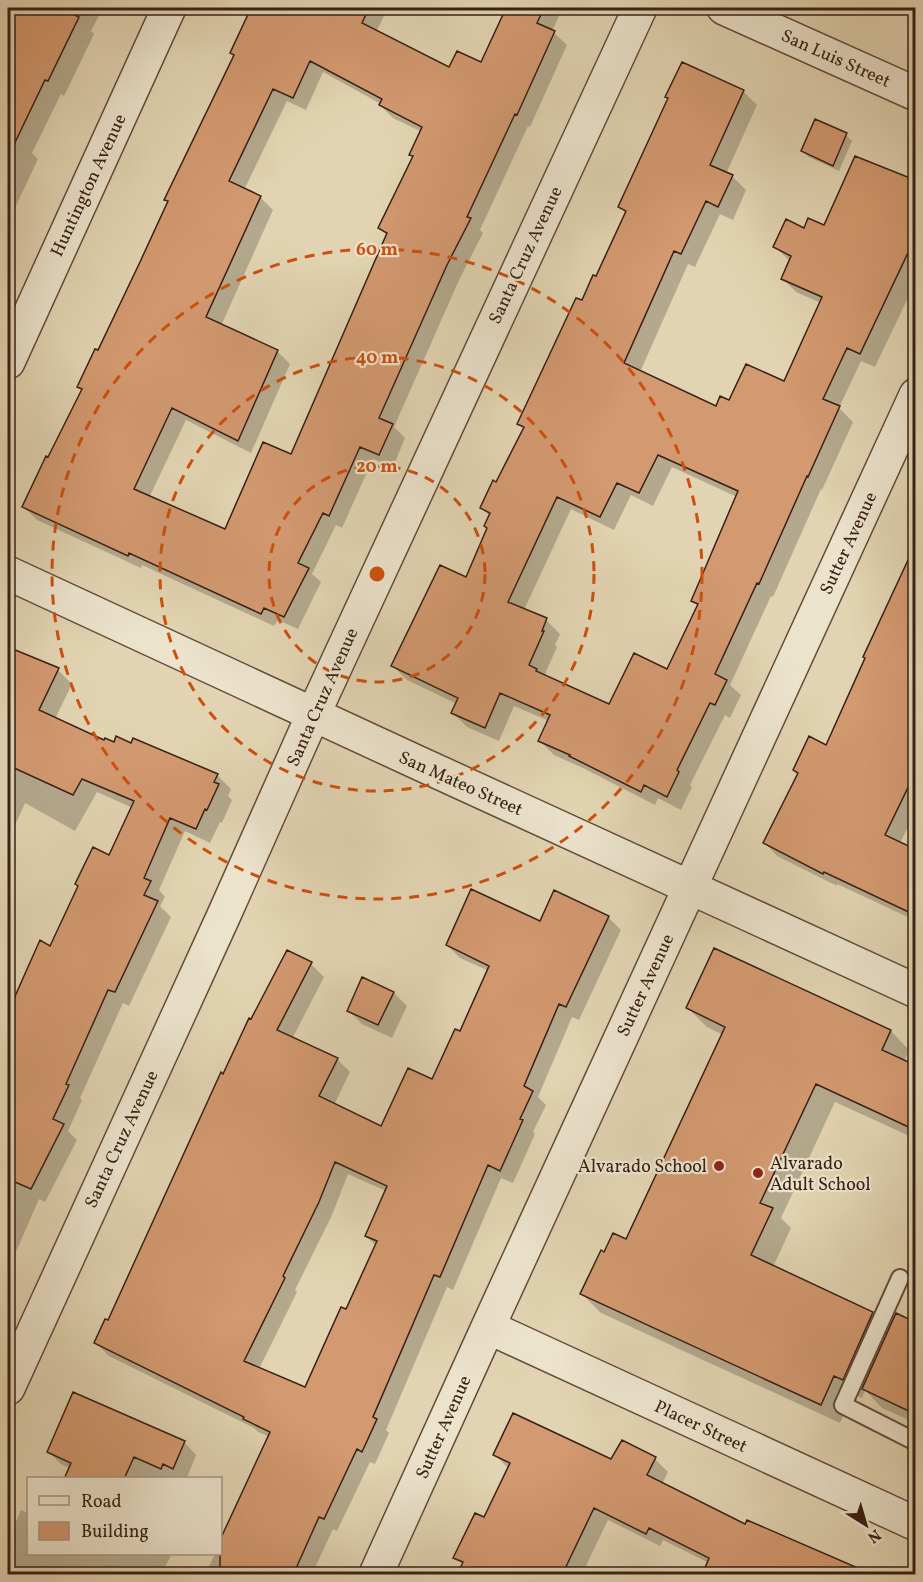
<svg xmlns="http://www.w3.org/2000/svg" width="923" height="1582" font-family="Vollkorn,serif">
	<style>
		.shadow { fill: #0003; fill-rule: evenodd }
		.building { fill: #d39970; stroke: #372015; stroke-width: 1.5; fill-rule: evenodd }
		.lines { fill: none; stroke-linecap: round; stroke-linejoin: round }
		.service-casing { stroke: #624d3c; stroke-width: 20 }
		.minor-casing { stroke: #624d3c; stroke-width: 36 }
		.service { stroke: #ece3cd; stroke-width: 16 }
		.minor { stroke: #ece3cd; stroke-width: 33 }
		.ring { fill: none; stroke: #cd500d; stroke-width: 3; stroke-dasharray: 10 8 }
		.poi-dot { fill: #8f2418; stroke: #ece3cd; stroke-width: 2 }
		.labels { text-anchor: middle; stroke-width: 4.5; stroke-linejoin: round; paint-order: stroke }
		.street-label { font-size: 18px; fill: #372015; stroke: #ece3cd }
		.poi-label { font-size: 18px; fill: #372015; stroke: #ece3cd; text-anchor: start }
		.centre { fill: #cd500d; stroke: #ece3cd; stroke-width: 3 }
		.ring-label { font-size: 18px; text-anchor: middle; font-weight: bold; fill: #cd500d; stroke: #ece3cd; stroke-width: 4.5; stroke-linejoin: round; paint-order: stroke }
	</style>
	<rect width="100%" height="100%" fill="#e2d4b2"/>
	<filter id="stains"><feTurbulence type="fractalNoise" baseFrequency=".00333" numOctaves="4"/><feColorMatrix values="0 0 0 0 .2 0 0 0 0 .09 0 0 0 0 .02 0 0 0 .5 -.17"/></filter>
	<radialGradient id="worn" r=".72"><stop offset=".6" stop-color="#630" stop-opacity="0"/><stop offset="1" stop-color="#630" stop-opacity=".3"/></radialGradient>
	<path class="shadow" d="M8,8H103L91,31L94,34L64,96L61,94L32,153L38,159L8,223Z
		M253,8H388L376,32L450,69L482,64L508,8H550L559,16L552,31L567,45L530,127L528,126L480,230L483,233L460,278L394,427L405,438L393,467L373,459L342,528L336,525L312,574L321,582L298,629L278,620L274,626L142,565L141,568L37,520L24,507L83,390L79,386L99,352L169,202L166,199L235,56L232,53ZM323,72L381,104L380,105L393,118L422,132L411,154L414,157L380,228L388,236L292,456L225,531L149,498L186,420L251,453L290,364L277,351L221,326L273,210L260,197L244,190L287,101L306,110Z
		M743,91L757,105L726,174L732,176L746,190L733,220L720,214L695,267L688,264L640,372L717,408L785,383L821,303L796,292L782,278L790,261L775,247L805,230L825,227L856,158L916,184V281L875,367L861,361L839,408L853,422L822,490L821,489L773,597L771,596L730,685L741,695L730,718L725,715L690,785L692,787L681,810L658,798L655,805L583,768L554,755L540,741L549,721L514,706L499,741L467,727L453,713L457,704L407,680L393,666L466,579L488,529L490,516L481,508L497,484L525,429L519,424L583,302L597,278L626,213L620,207ZM672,467L737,497L693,600L699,606L668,671L610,706L544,676L557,647L555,645L560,634L546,620L524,610L571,509L614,530L631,495L653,506Z
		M846,135L852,141L839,171L809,157L802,151Z
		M916,547V811L900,843L916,850V924L911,920L912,919L837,884V886L777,856L765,843L827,747L867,659L865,657Z
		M8,649L58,670L72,684L55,719L105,742L217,775L231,789L228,796L232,800L222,823L220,822L210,843L185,831L159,890L165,897L160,906L171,917L129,1006L123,1003L80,1098L82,1100L68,1131L77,1140L45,1202L39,1199L8,1270V1016L40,942L51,948L110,857L133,808L97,792L75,831L25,803L8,841Z
		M608,917L621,930L579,1020L572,1017L538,1097L546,1105L533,1132L535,1134L513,1183L501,1178L453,1290L447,1287L386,1430L389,1433L375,1464L370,1462L337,1531L333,1529L312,1574H209L210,1572L207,1570L215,1554H220L270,1437L258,1432L254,1428L109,1356L96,1343L109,1322L224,1076L252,1021L311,964L324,977L292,1039L337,1059L350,1072L334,1105L382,1128L432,1081L461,1033L489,971L460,958L447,945L541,923ZM348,1174L386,1191L366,1236L376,1246L347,1311L305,1389L259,1369L297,1292L295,1290L332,1215Z
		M715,950L891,1031L909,1050L904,1062L916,1067V1139L835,1102L781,1218L791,1228L773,1267L872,1313L890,1330L896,1315L916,1324V1423L882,1408L865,1390L862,1398L853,1394L840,1423L601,1313L582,1294L605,1254L627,1241L723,1035L707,1027L688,1008Z
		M363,979L394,993L407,1006L392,1038L362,1024L349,1011Z
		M184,1442L196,1455L187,1478H181L176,1476L174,1478H65L70,1468L61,1464L48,1451Z
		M495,1455L612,1461L655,1459L668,1472L662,1484L746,1526L709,1563L663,1540L660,1546L608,1520L582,1574H458L463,1565L455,1557L485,1519L509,1469Z
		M21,1510L28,1513V1554H172L161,1574H104L93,1569L91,1574H8V1540Z"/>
	<path class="building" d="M8,8H59L79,17L48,81L45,80L8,157Z
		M251,8H369L362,23L449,67L457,51L481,62L506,8H544L537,23L555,31L517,115L515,114L467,217L471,218L447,265L379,418L393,424L379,455L360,447L329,516L323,513L298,563L309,568L284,617L264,608L261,614L129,553L128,556L22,507L46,456L48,457L82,389L77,387L95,349L98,350L140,262L168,201L164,200L234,55L230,53ZM310,61L382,99L379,105L422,127L409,155L413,156L378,228L387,233L291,454L263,442L225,529L134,489L172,408L238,441L278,350L206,317L261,196L229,181L273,89L293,98Z
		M682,62L744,90L710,165L733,175L718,207L706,201L681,254L674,251L624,363L716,406L720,396L729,400L746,364L784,381L822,297L781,279L791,256L773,247L786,219L804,228L808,218L824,225L855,156L915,180V238L860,354L847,348L823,399L840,406L808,477L807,476L759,584L757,583L715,674L727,680L715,705L710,703L677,770L679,772L667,797L644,785L641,792L569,756L570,755L538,741L550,715L500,693L485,728L451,713L458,698L391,666L440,565L466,577L487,528L484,526L490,513L480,508L493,480L496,482L524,427L517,424L576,298L582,300L593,275L596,276L626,211L618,207L668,98L665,97ZM658,455L738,491L691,601L698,604L667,669L634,653L609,704L536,671L537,669L529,665L544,631H542L547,618L508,602L557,497L600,517L617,483L639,493Z
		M815,119L847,133L833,166L801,151Z
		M915,545V773L885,835L915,849V915L824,872L823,874L763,843L798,773L793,770L809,736L826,745L865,658L863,657Z
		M8,647L59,668L39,710L104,740L105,738L114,742L116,736L131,743L133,738L218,774L214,782L219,784L207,810L205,809L196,829L170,818L144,878L151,881L144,895L158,901L115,992L108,990L66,1084L69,1085L53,1119L64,1124L31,1189L8,1179V1012L40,940L50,946L78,886L75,884L93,847L109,855L134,801L82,779L73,795L12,767L8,776Z
		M471,889L540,921L554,890L609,916L566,1007L559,1004L524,1086L533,1091L520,1119L523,1120L500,1171L488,1165L440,1277L434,1275L373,1417L377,1419L362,1452L357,1449L324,1519L319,1517L293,1575H220V1540L270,1432L243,1419L244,1417L94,1343L105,1319L108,1320L221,1072L223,1074L249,1018L251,1019L287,950L312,962L277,1030L338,1058L319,1096L381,1126L408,1068L432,1079L455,1029L460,1031L489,966L446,945ZM335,1162L387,1186L365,1236L377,1241L346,1309L341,1307L305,1387L244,1361L285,1278L283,1276L319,1202Z
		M714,948L891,1030L882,1050L915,1065V1130L816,1084L760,1203L773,1208L751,1255L873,1312L843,1380L834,1376L821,1405L580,1294L601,1250L604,1252L613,1233L626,1239L725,1027L686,1008Z
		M362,977L394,992L378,1025L347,1011Z
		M896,1313L915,1322V1414L862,1389Z
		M73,1392L185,1441L173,1469L163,1464L161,1469L134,1457L124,1479H64L71,1463L47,1452Z
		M513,1413L611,1459L622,1440L656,1457L647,1475L745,1524L747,1520L874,1575H702L709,1558L649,1528L646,1534L594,1508L562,1575H457L463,1562L453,1558L475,1513L484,1517L510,1463L493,1455Z"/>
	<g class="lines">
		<defs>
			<path id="service" d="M900,1278L843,1405L916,1442"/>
			<path id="minor" d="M724,8L916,94
				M8,362L169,8
				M8,573C310,714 613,852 916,991
				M488,1327L916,1524
				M8,1388L224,915L313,715L640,8
				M376,1574L488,1327L916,395"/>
		</defs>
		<use href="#service" class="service-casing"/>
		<use href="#minor" class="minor-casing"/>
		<use href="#service" class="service"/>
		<use href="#minor" class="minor"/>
	</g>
	<g class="ring">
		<circle cx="377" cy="574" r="108"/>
		<circle cx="377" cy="574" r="217"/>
		<circle cx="377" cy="574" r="325"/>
	</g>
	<g class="poi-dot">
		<circle cx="719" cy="1166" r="6"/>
		<circle cx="758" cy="1173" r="6"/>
	</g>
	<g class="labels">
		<g class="street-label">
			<text transform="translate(836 58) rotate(24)" y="6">San Luis Street</text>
			<text transform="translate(88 185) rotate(-65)" y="6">Huntington Avenue</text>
			<text transform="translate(525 255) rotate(-65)" y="6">Santa Cruz Avenue</text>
			<text transform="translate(848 543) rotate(-65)" y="6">Sutter Avenue</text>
			<text transform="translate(322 697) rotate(-66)" y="6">Santa Cruz Avenue</text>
			<text transform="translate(461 783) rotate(24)" y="6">San Mateo Street</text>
			<text transform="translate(645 985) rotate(-65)" y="6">Sutter Avenue</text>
			<text transform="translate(121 1139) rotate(-65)" y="6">Santa Cruz Avenue</text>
			<text transform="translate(701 1426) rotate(25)" y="6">Placer Street</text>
			<text transform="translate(443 1427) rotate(-66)" y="6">Sutter Avenue</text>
		</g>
		<g class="poi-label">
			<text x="770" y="1169">Alvarado<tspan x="770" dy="21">Adult School</tspan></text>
			<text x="707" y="1172" text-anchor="end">Alvarado School</text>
		</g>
	</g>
	<circle cx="377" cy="574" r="9" class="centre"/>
	<g class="ring-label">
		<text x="377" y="255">60 m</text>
		<text x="377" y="363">40 m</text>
		<text x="377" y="472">20 m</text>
	</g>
	<rect width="923" height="1582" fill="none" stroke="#e2d4b2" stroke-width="30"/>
	<rect x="9" y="9" width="905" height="1564" fill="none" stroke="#372015" stroke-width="3"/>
	<rect x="15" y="15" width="893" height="1552" fill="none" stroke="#372015" stroke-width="1.5"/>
	<rect x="27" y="1477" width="195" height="78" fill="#ece3cd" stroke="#a49583" stroke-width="1.5"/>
	<rect x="39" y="1496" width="30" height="9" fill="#ece3cd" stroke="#a49583" stroke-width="1.5"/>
	<text x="81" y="1507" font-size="18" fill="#372015">Road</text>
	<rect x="39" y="1522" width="30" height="18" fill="#d39970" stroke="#a49583" stroke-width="1.5"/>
	<text x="81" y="1537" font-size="18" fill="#372015">Building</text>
	<g transform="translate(866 1525) rotate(143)" stroke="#ece3cd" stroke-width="4.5" paint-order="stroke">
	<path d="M0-4.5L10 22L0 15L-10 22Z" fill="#372015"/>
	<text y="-9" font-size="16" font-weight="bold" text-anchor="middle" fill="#372015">N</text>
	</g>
	<rect width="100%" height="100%" filter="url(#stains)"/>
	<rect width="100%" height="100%" fill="url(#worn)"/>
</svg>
